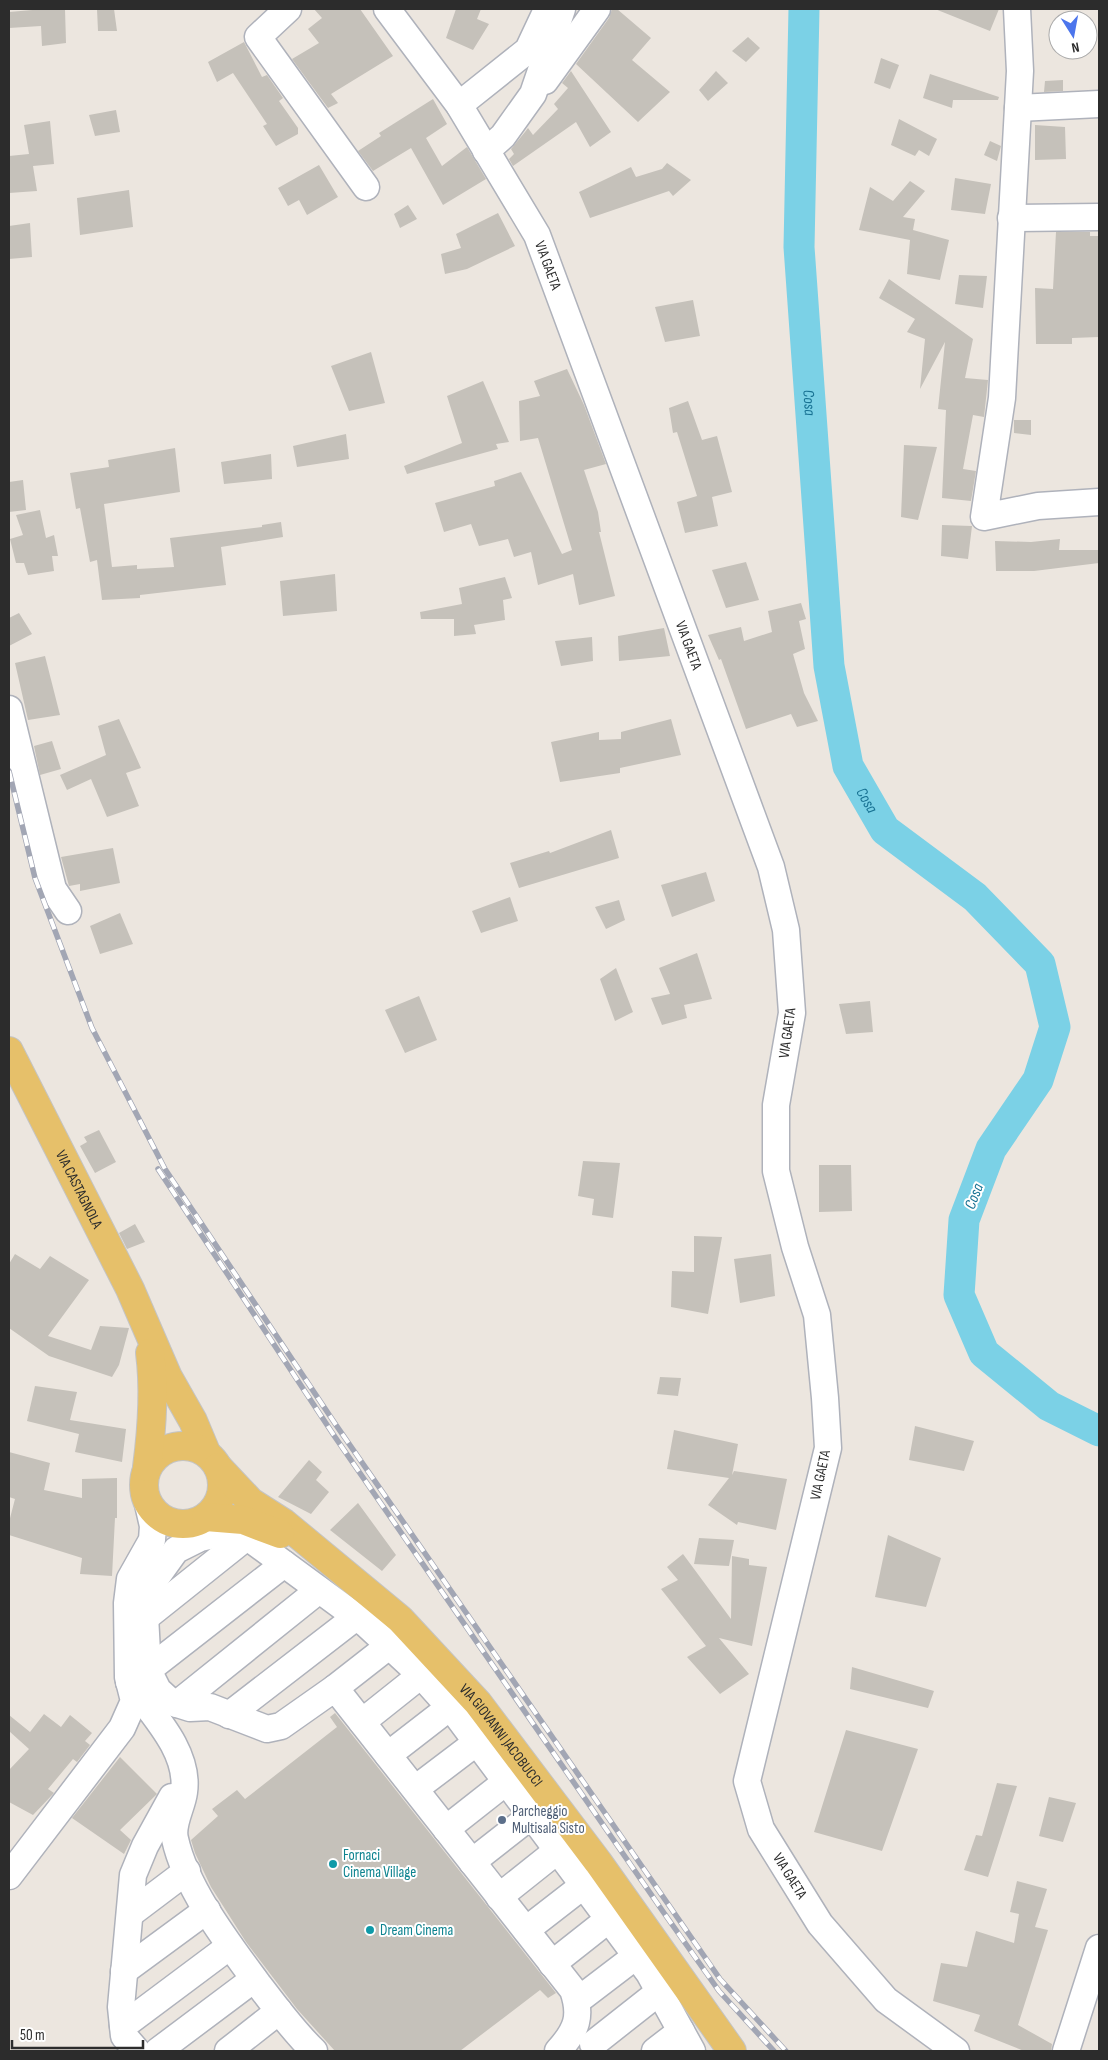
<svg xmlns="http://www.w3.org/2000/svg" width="1108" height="2060" font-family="'Sofia Sans Condensed',sans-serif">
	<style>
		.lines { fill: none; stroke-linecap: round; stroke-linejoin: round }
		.river { stroke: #7bd1e6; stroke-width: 31 }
		.building { fill: #c5c1ba }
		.minor-casing { stroke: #afb2bb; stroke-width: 29 }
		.major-casing { stroke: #c4c4c4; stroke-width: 30 }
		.minor { stroke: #fff; stroke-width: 26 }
		.major { stroke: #e6c06a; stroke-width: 28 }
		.rail-casing { stroke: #a2a6b4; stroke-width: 5.5 }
		.rail { stroke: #fff; stroke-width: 4; stroke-dasharray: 11; stroke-linecap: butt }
		.service-dot { fill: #5c6f8a; stroke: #fff; stroke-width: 2 }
		.culture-dot { fill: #0f9aa8; stroke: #fff; stroke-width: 2 }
		.labels { text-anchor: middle; stroke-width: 4; stroke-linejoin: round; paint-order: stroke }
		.street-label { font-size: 15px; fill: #2c2c2c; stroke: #fff }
		.service-label { font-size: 15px; fill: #4e5e75; stroke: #fff; text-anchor: start }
		.culture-label { font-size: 15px; fill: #0d838f; stroke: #fff; text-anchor: start }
		.water-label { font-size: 16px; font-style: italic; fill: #187293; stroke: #fff }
	</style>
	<rect width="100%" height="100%" fill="#ece6df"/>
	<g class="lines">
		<path class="river" id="s1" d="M804,9L799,247L829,666L848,766L885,830L975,897L1040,964L1055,1027L1038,1080L991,1149L964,1220L959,1295L984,1353L1049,1406L1099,1431"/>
	</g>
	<path class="building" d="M44,9H65L66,43L42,46L41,26L9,28V12Z
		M97,9H114L117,31H98Z
		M314,9H360L393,56L331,94L338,103L328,108L292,59L319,43L308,29L322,18Z
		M456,9H481L477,19L489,24L473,50L446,38Z
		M612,9H617L651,38L632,60L670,92L638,122L576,64L609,18Z
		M935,9H999L990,31Z
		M748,37L760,48L746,62L732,51Z
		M244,42L262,77L267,75L283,98L279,101L298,128V134L276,146L263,126L267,124L233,73L217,82L208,62Z
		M881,58L899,65L890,89L874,83Z
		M571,71L611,132L590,147L576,122L513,166L509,159L514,154L511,149L525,132L528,128L533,135L558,109L554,104L568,88L562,83Z
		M716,71L728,83L708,101L699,90Z
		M930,74L999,97L998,100H953L952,108L923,98Z
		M1063,80V91L1044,92L1045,81Z
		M433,99L447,124L426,138L442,166L467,147L486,179L443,205L411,148L373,171L358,151L381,136L379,133Z
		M116,110L120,132L95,136L89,115Z
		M899,119L937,139L929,156L919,150L915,156L891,145Z
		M50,121L54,164L33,166L37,191L9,193V156L29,154L24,125Z
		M1035,125L1065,127L1066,159L1035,160Z
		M990,141L1001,146L997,161L984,155Z
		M667,163L691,180L673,196L669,191L590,218L579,192L631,167L636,177L662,169Z
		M319,165L338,197L307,215L299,200L288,206L278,188Z
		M955,178L991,184L985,214L951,210Z
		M910,181L925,191L903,217L915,219L913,230L949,240L940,280L907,274L910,240L859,230L870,187L893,201Z
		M129,190L133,227L80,235L77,198Z
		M408,205L417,219L400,228L394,214Z
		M498,213L515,246L467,269L445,274L441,254L461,248L456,234Z
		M30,223L32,257L9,259V226Z
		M1056,232H1090V236H1099V337L1072,338V344H1036L1035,288L1053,289Z
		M959,275L987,276L983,308L955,304Z
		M889,279L973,339L965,378L988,380L984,417L973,415L963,469L976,471L971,501L942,498L946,410L938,409L945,342L920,389L925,339L907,332L915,319L879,298Z
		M693,300L700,336L665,342L655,307Z
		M371,352L385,403L349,411L331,366Z
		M567,369L584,405L606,464L584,470L598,512L601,532H599L615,596L579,605L573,574L538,585L531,552L514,557L508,539L479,546L471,524L444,532L435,503L495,486L494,481L521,472L562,554L572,550L538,438L520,441L519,401L540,396L534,381Z
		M483,381L509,442L496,444L498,449L407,474L404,466L462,443L447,396Z
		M688,401L702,440L717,436L732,492L712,497L718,526L685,533L677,502L697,496L677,432L673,433L669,408Z
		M1014,420H1031V435L1014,433Z
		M346,434L349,459L297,467L293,446Z
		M904,445L937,447L918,520L901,517Z
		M175,448L180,492L104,504L112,567L137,565V569L174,567L170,538L262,527V525L281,522L283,537L221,547L226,585L140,595V598L102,600L97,560L90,562L80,508L76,509L70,473L109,467L108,460Z
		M271,454L272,479L224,484L221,462Z
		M23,480L26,510L9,512V482Z
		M40,510L46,538L54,535L58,556H52L54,571L28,575L24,563H16L10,539L23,535L16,515Z
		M942,525L972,526L968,559L941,556Z
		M1060,539L1059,550H1099V563L1034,571H996L995,541L1031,542Z
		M746,562L759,600L726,608L712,570Z
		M335,574L337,611L283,616L280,581Z
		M505,577L512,598L503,600L505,620L474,625L476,634L454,636V619H421L420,612L462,604L459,588Z
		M801,603L806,619L799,621L805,649L793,654L804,693L818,721L797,727L791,714L746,729L721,659L719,660L708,635L741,627L744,641L772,632L768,611Z
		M19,613L32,634L9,646V618Z
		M664,628L670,656L619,661L618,636Z
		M592,637L593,661L561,666L555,641Z
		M45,656L60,715L28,720L15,663Z
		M119,719L141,768L126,773L139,806L107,817L91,779L67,790L60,775L106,755L98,726Z
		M671,719L681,755L620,768V773L560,782L551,742L599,732V740L621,739V732Z
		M52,741L61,769L40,775L34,746Z
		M611,830L619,858L519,888L510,863L549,851L550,853Z
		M113,848L120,883L80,891V884L69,886L61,857Z
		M706,872L715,901L672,917L661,885Z
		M510,897L518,921L481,933L472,911Z
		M619,900L625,920L606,929L595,907Z
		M120,913L133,944L100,954L90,926Z
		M697,953L712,999L684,1005L687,1018L662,1025L651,998L670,994L659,968Z
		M616,968L633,1012L615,1021L600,979Z
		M419,996L437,1040L405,1053L385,1010Z
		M870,1001L873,1032L846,1034L839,1004Z
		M99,1130L116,1162L95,1173L80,1146L87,1142L84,1137Z
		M583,1161L620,1163L613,1218L592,1215L594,1199L578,1196Z
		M819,1165H851L852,1211L819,1212Z
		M135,1224L145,1242L127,1249L119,1233Z
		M694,1236L722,1237L708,1314L671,1307L672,1271L694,1272Z
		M15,1254L40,1269L50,1256L89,1280L48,1336L91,1350L100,1326L129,1328L119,1365L112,1377L49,1356L9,1328V1264Z
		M771,1254L775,1296L740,1303L734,1259Z
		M660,1377L681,1378L678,1396L657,1394Z
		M35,1386L77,1392L70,1420L126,1429L122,1462L75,1452L79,1434L27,1421Z
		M915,1426L974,1441L964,1471L909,1460Z
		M674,1430L738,1444L732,1475L734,1471L787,1479L776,1530L738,1522L737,1525L708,1505L729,1478L667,1469Z
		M9,1452L50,1463L44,1490L82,1498V1479L117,1478V1518H115L112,1576L80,1574L82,1558L9,1535V1522L15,1499L9,1497Z
		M309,1460L322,1472L316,1480L329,1492L311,1514L278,1497Z
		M358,1503L396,1555L382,1571L330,1530Z
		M888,1535L941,1558L926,1607L875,1597Z
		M699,1538L734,1540L729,1566L694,1564Z
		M683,1554L731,1619L732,1556L749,1559V1565L767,1567L752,1646L719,1638L749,1674L720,1694L687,1657L706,1646L661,1589L678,1580L667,1567Z
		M852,1667L934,1691L928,1708L850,1689Z
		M335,1713L556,1993L548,1998L540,1990L460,2051H335L297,2009L246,1942L211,1887L195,1853L191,1840L218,1816L212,1809L237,1790L245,1799L337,1727L330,1717Z
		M44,1714L61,1727L70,1715L92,1733L85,1741L90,1745L77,1762L73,1759L48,1789L54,1793L33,1815L9,1802V1770L29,1749L9,1731V1715L30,1732Z
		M846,1730L918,1749L882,1851L814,1832Z
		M120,1757L157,1794L120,1830L131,1840L124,1854L72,1818Z
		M997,1783L1017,1786L988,1877L964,1870L976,1835L982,1836Z
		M1049,1797L1076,1803L1063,1842L1039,1836Z
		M1017,1881L1047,1889L1035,1927L1048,1930L1018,2025L1052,2044L1051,2051H1024L974,2031L980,2015L933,2001L941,1963L967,1967L976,1931L1014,1943L1019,1914L1010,1912Z"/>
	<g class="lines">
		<defs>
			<g id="minor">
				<path d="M288,9L258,37L366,187"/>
				<path id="s2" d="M387,9L459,105L537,235L771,867L786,930L792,1013L776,1105V1171L795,1247L817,1315L825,1398L828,1448L747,1781L761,1829L820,1924L886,2000L956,2051"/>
				<path d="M1017,9L1020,71L1002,398L984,517L1038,506L1099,502"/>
				<path d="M545,81L597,9"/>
				<path d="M459,105L528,50L544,16"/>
				<path d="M1018,108L1099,104"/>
				<path d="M486,151L503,136L533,94L562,9"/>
				<path d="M1011,218L1099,217"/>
				<path d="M9,709L53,889L68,911"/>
				<path d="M145,1618L244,1539"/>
				<path d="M148,1670L284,1564"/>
				<path d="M129,1682C151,1713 190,1751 184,1792C182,1808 171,1824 175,1839C186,1889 228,1943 258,1984C276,2007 293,2031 314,2051"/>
				<path d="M335,1688L390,1645"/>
				<path d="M177,1704L319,1590"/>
				<path d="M229,1715L356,1617"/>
				<path d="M362,1722L421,1675"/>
				<path d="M388,1755L450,1707"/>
				<path d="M415,1789L477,1742"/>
				<path d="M446,1829L507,1781"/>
				<path d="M472,1862L532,1815"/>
				<path d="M9,1876L122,1728L134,1701L128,1677L127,1603L130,1579L152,1540L153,1526L148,1504"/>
				<path d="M499,1897L558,1850"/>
				<path d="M130,1914L187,1871"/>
				<path d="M526,1930L584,1885"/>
				<path d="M552,1964L609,1919"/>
				<path d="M124,1971L207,1910"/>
				<path d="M577,2001L636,1956"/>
				<path d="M123,2026L230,1946"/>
				<path d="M593,2044L659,1992"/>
				<path d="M137,2051L124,2036L121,2007L133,1875L145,1846L172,1797"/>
				<path d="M158,2051L254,1979"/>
				<path d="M228,2051L279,2011"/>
				<path d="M558,2051C577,2030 582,2016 573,1990L335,1688L281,1726L267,1729L210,1707L190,1708L171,1702L158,1690L148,1670L145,1616L148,1589L176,1550L200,1538L222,1533L253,1541L366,1624L421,1675L455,1713L649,1973L692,2051"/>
				<path d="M655,2051L681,2031"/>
				<path d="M1066,2051L1099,1948"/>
			</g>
			<g id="major">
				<path id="s3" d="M9,1051L130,1289L168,1377L193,1421L206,1452"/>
				<circle cx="183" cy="1485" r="39"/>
				<path d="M147,1467C152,1429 155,1391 150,1353"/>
				<path id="s4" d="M218,1467L251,1502L284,1523L400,1619L478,1703L598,1862L732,2051"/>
				<path d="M206,1517L243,1520L280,1534"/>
			</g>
		</defs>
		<use href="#minor" class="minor-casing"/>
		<use href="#major" class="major-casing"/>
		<use href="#minor" class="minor"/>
		<use href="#major" class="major"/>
		<defs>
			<path id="rail" d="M9,771L35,878L92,1028L165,1169L336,1425L720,1979L786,2051
				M158,1169L335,1437L664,1913L719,1991L774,2051"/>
		</defs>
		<use href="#rail" class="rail-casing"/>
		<use href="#rail" class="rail"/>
	</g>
	<circle class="service-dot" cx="502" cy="1820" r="5"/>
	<g class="culture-dot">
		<circle cx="333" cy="1864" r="5"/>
		<circle cx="370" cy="1930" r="5"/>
	</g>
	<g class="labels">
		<g class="street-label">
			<text dy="5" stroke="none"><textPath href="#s2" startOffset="304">VIA GAETA</textPath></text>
			<text dy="5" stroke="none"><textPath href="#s2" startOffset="709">VIA GAETA</textPath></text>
			<text transform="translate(787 1033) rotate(-82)" y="5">VIA GAETA</text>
			<text dy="5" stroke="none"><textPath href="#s3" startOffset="155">VIA CASTAGNOLA</textPath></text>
			<text transform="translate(820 1475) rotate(-78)" y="5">VIA GAETA</text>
			<text dy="5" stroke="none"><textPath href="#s4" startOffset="392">VIA GIOVANNI JACOBUCCI</textPath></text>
			<text dy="5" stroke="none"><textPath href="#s2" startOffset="1984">VIA GAETA</textPath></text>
		</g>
		<g class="service-label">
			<text x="512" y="1816">Parcheggio<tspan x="512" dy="17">Multisala Sisto</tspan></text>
		</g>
		<g class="culture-label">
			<text x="343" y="1860">Fornaci<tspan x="343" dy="17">Cinema Village</tspan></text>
			<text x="380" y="1935">Dream Cinema</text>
		</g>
		<g class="water-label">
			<text dy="6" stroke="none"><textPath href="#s1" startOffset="394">Cosa</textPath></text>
			<text dy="6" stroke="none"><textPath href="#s1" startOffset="799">Cosa</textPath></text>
			<text transform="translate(973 1196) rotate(-69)" y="6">Cosa</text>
		</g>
	</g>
	<rect width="1108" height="2060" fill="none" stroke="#2c2c2c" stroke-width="20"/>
	<g transform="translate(1073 35) rotate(169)"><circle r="24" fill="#ffffff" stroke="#ababab"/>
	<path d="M0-4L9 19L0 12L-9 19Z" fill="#4c75ec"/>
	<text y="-8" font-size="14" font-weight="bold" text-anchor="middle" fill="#2c2c2c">N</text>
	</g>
	<path d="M12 2040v8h131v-8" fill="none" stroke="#2c2c2c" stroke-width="2.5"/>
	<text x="20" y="2040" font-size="15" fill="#2c2c2c" stroke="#ffffff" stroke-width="4" paint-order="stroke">50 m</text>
</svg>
